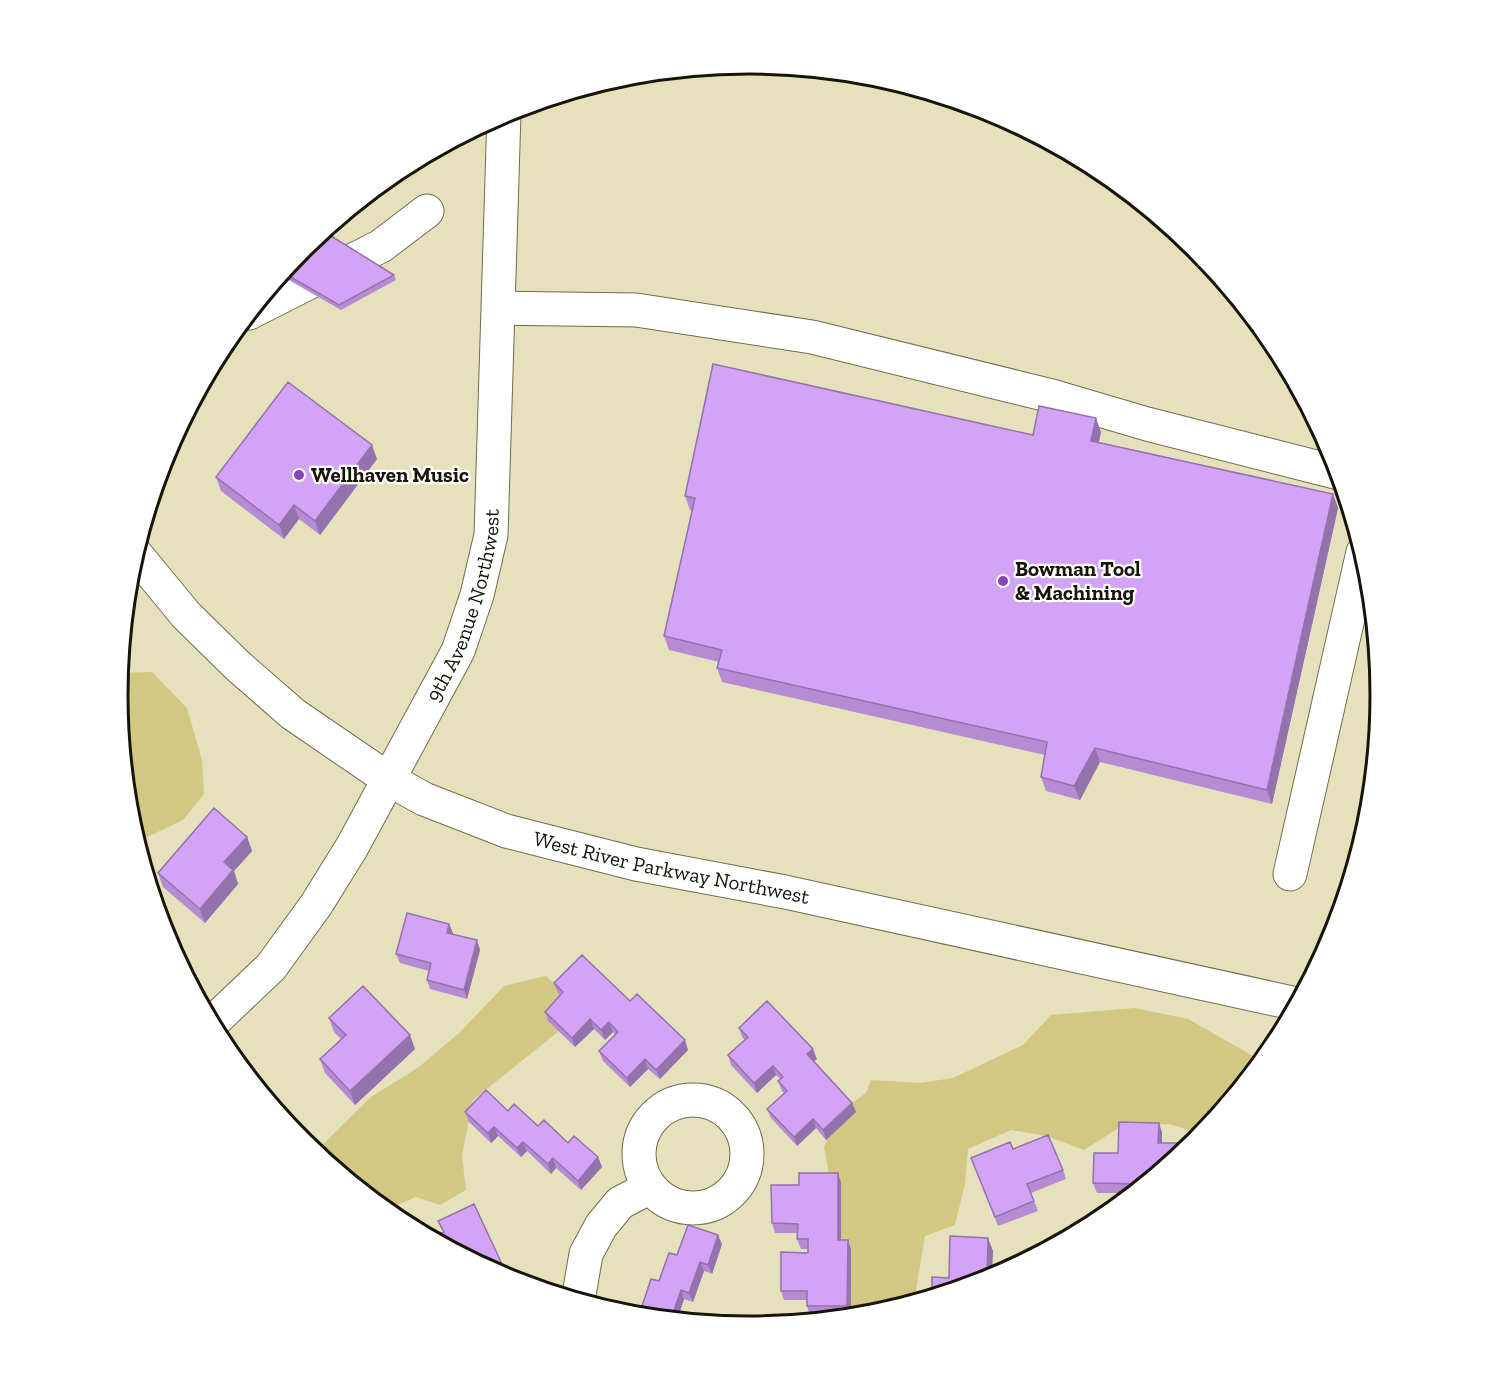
<svg xmlns="http://www.w3.org/2000/svg" width="1498" height="1390" font-family="'Zilla Slab',serif">
	<style>
		.green { fill: #d2c783 }
		.lines { fill: none; stroke-linecap: round; stroke-linejoin: round }
		.minor-casing { stroke: #716c4c; stroke-width: 35 }
		.major-casing { stroke: #716c4c; stroke-width: 35 }
		.minor { stroke: #fff; stroke-width: 33 }
		.major { stroke: #fff; stroke-width: 33 }
		.wall { fill: #b58cd4 }
		.shaded-wall { fill: #9472ac }
		.building { fill: #d3a3f6; stroke: #9472ac; stroke-width: 1.5 }
		.poi-dot { fill: #8a42b5; stroke: #fff; stroke-width: 2 }
		.labels { text-anchor: middle; stroke-width: 4.5; stroke-linejoin: round; paint-order: stroke }
		.poi-label { font-size: 21px; font-weight: bold; fill: #171508; stroke: #fff; text-anchor: start }
		.street-label { font-size: 21px; fill: #171508; stroke: #fff }
		.rim { fill: none; stroke: #171508; stroke-width: 3 }
	</style>
	<rect width="100%" height="100%" fill="#e6e1bd"/>
	<path class="green" d="M152,672L187,708L202,760L204,794L183,820L143,839L134,834L129,818L117,695L119,673Z
		M546,976L573,1002L569,1023L473,1100L462,1155L466,1190L440,1205L416,1197L385,1210L315,1152L371,1097L419,1067L460,1032L504,986Z
		M1135,1008L1188,1019L1262,1061L1202,1134L1169,1124L1120,1127L1084,1150L1047,1136L1011,1130L968,1149L965,1184L955,1225L925,1236L914,1302L872,1315L849,1317L846,1269L824,1147L839,1113L866,1093L871,1080L920,1083L953,1078L1023,1045L1051,1015Z"/>
	<g class="lines">
		<defs>
			<g id="minor">
				<path d="M499,308L636,310L812,337L1052,396L1147,424L1339,473"/>
				<path d="M249,313L381,246L427,211"/>
				<path d="M1290,874L1363,552"/>
				<path id="s1" d="M211,1024L271,967L316,905L352,847L458,651L477,595L491,535L504,113"/>
				<circle cx="693" cy="1154" r="54"/>
				<path d="M578,1301L586,1254L601,1226L620,1203L650,1187"/>
			</g>
			<g id="major">
				<path id="s2" d="M135,553L186,615L238,666L293,714L388,779L424,799L506,831L636,864L785,892L1297,1004"/>
			</g>
		</defs>
		<use href="#minor" class="minor-casing"/>
		<use href="#major" class="major-casing"/>
		<use href="#minor" class="minor"/>
		<use href="#major" class="major"/>
	</g>
	<path class="wall" d="M381,183V188L369,194Z
		M302,248L394,275L396,280L341,310L280,275Z
		M1101,432L1099,442L1333,494L1338,508L1272,804L1100,762L1080,800L1046,791L1041,777L1045,755L722,682L717,668L719,662L669,650L664,636L692,510H690L685,496L1033,435Z
		M377,459L320,535L299,519L284,539L221,491L216,477Z
		M247,837L252,851L234,871L238,884L205,923L163,887L158,873Z
		M449,924L453,934L477,940L480,950L467,999L430,989L427,980L429,971L400,963L396,954Z
		M554,983L630,1001L688,1050L660,1079L648,1069L630,1087L603,1061L599,1051L615,1035L613,1032L605,1040L594,1029L575,1047L548,1021L545,1012L560,995L558,993Z
		M329,1018L415,1049L355,1105L325,1073L320,1059L341,1039L334,1032Z
		M739,1028L817,1059L814,1061L852,1103L856,1112L826,1140L816,1128L797,1146L771,1118L767,1109L784,1093L782,1091L778,1081L780,1079L776,1075L757,1093L731,1065L728,1055L745,1040L742,1037Z
		M508,1111L568,1143L598,1157L602,1167L581,1190L556,1168L551,1174L527,1151L521,1157L498,1136L491,1143L469,1122L465,1112Z
		M1162,1132V1143L1184,1152L1133,1193H1097L1093,1183L1118,1153Z
		M1013,1149L1063,1170L1066,1179L1031,1193L1038,1211L998,1226L971,1158Z
		M841,1182V1240H848L851,1250V1316L810,1315L807,1306V1300H784L781,1291L808,1253V1249H801L797,1239V1233H775L772,1223L799,1185Z
		M438,1221L502,1264L506,1273L501,1275L431,1238L443,1232Z
		M722,1244L712,1274L704,1271L693,1302L684,1299L677,1320L629,1315L641,1309L659,1281Z"/>
	<path class="shaded-wall" d="M1096,418L1101,432L1096,454L1091,441Z
		M372,445L377,459L320,535L315,521Z
		M1333,494L1338,508L1272,804L1267,790Z
		M294,505L299,519L284,539L279,525Z
		M1095,748L1100,762L1080,800L1074,786Z
		M247,837L252,851L234,871L238,884L205,923L200,909L224,862Z
		M449,924L453,933L450,942L447,933Z
		M477,940L480,950L467,999L464,990Z
		M590,1019L594,1029L575,1047L572,1038Z
		M609,1022L613,1032L605,1040L601,1030Z
		M410,1035L415,1049L355,1105L350,1091Z
		M685,1040L688,1050L660,1079L656,1070Z
		M813,1049L817,1059L811,1064L807,1054Z
		M645,1059L648,1069L630,1087L627,1078Z
		M773,1066L776,1075L757,1093L754,1083Z
		M852,1103L856,1112L826,1140L823,1130Z
		M813,1119L816,1128L797,1146L794,1137Z
		M1159,1123L1162,1132V1152L1158,1143Z
		M494,1127L498,1136L491,1143L488,1133Z
		M523,1142L527,1151L521,1157L517,1148Z
		M1181,1143L1184,1152L1180,1155Z
		M598,1157L602,1167L581,1190L578,1181Z
		M553,1158L556,1168L551,1174L548,1164Z
		M838,1173L841,1182V1249L838,1240Z
		M718,1235L722,1244L712,1274L708,1265Z
		M988,1238L993,1251L992,1278L987,1280Z
		M848,1240L851,1250V1316L847,1306Z
		M700,1262L704,1271L693,1302L689,1293Z
		M681,1290L684,1299L677,1320L671,1319Z"/>
	<path class="building" d="M323,231L394,275L339,305L282,272L302,248Z
		M713,364L1033,435L1039,406L1096,418L1091,441L1333,494L1267,790L1095,748L1074,786L1041,777L1047,742L717,668L722,650L664,636L695,498L685,496Z
		M288,382L372,445L315,521L294,505L279,525L216,477Z
		M214,808L247,837L224,862L233,870L200,909L158,873Z
		M407,913L449,924L447,933L477,940L464,990L427,980L431,963L396,954Z
		M582,955L630,1001L637,994L685,1040L656,1070L645,1059L627,1078L599,1051L618,1032L609,1022L601,1030L590,1019L572,1038L545,1012L563,992L554,983Z
		M363,986L410,1035L350,1091L320,1059L346,1035L329,1018Z
		M767,1001L813,1049L807,1054L852,1103L823,1130L813,1119L794,1137L767,1109L787,1091L778,1081L783,1077L773,1066L754,1083L728,1055L748,1037L739,1028Z
		M486,1090L508,1111L514,1104L538,1126L544,1120L568,1143L574,1136L598,1157L578,1181L553,1158L548,1164L523,1142L517,1148L494,1127L488,1133L465,1112Z
		M1119,1122L1159,1123L1158,1143H1181L1180,1155L1169,1164H1158V1173L1144,1184L1093,1183L1094,1153H1118Z
		M1048,1135L1063,1170L1027,1184L1034,1201L995,1217L971,1158L1010,1142L1013,1149Z
		M799,1173H838V1240H848L847,1306H807V1291H781V1252L808,1253V1239H797L798,1224L772,1223L771,1185H799Z
		M474,1204L502,1264L495,1267L499,1275L431,1238L444,1232L438,1221Z
		M688,1225L718,1235L708,1265L700,1262L689,1293L681,1290L671,1319L662,1317L661,1318L629,1315L632,1306L641,1309L651,1279L659,1281L669,1253L677,1255Z
		M950,1236L988,1238L987,1279H991L932,1297V1277L949,1278Z"/>
	<g class="poi-dot">
		<circle cx="299" cy="475" r="6"/>
		<circle cx="1003" cy="581" r="6"/>
	</g>
	<g class="labels">
		<g class="poi-label">
			<text x="311" y="482">Wellhaven Music</text>
			<text x="1015" y="576">Bowman Tool<tspan x="1015" dy="24">&amp; Machining</tspan></text>
		</g>
		<g class="street-label">
			<text dy="7" stroke="none"><textPath href="#s1" startOffset="496">9th Avenue Northwest</textPath></text>
			<text dy="7" stroke="none"><textPath href="#s2" startOffset="640">West River Parkway Northwest</textPath></text>
		</g>
	</g>
	<path d="M0 0H1498V1390H0ZM128 695a621 621 0 1 1 1242 0a621 621 0 1 1-1242 0Z" fill="#fff" fill-rule="evenodd"/>
	<path class="rim" d="M128 695a621 621 0 1 1 1242 0a621 621 0 1 1-1242 0Z"/>
</svg>
